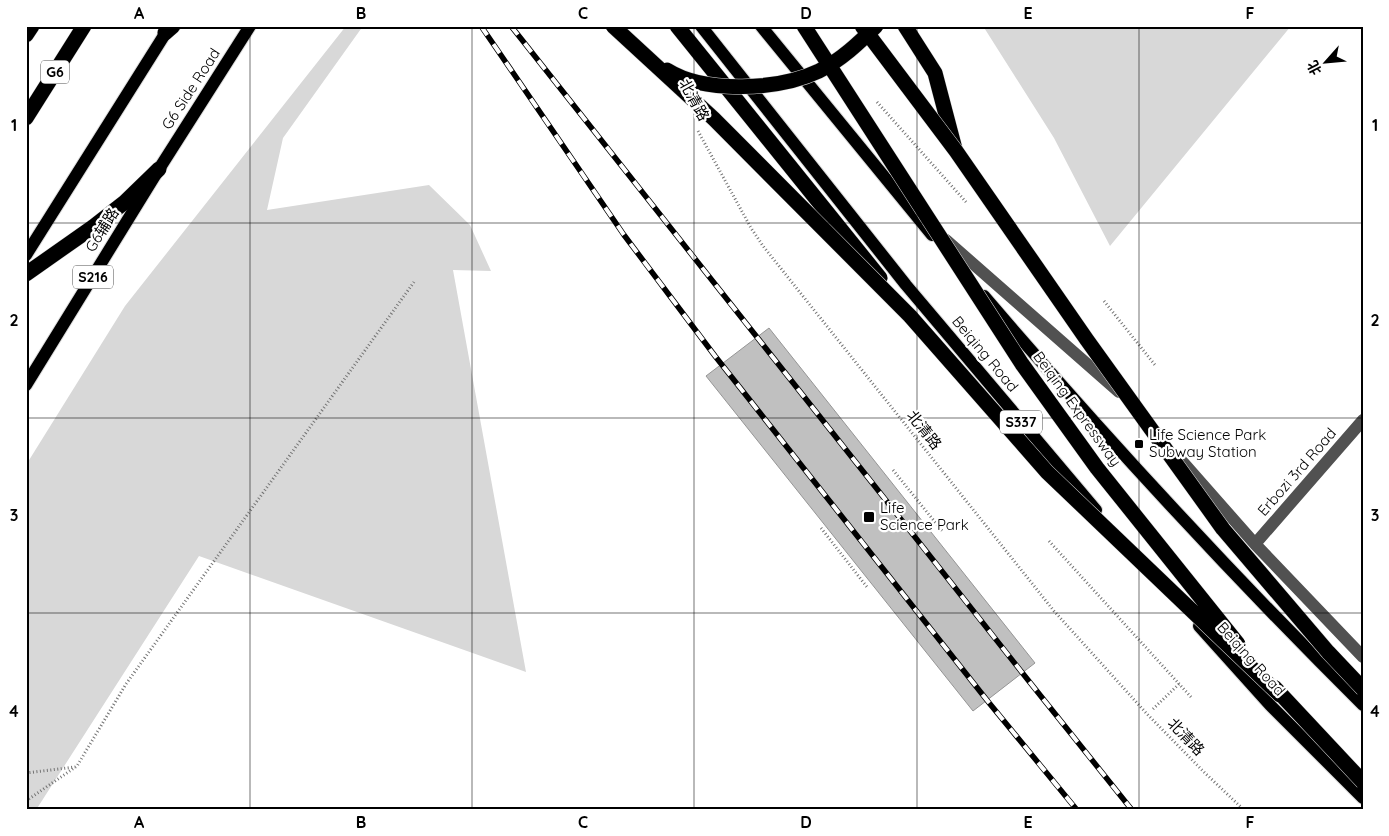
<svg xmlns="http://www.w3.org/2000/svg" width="1389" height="836" font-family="Quicksand,'Noto Sans SC',sans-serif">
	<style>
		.green { fill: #d8d8d8 }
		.building { fill: #c0c0c0; stroke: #959595 }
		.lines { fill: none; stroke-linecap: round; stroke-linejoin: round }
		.major-casing { stroke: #dbdbdb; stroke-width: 14 }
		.highway-casing { stroke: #dbdbdb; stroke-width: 16 }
		.path { stroke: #737373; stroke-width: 3; stroke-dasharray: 1 2.5; stroke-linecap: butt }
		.minor { stroke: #515151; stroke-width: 12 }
		.major { stroke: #000; stroke-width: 12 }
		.highway { stroke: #000; stroke-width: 15 }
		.rail-casing { stroke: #000; stroke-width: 5.5 }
		.rail { stroke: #fff; stroke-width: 4; stroke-dasharray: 11; stroke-linecap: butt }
		.highway-bridge-casing { stroke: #dbdbdb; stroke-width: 16; stroke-linecap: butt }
		.highway-bridge { stroke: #000; stroke-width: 15 }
		.grid { fill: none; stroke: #000; stroke-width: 1; stroke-opacity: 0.55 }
		.poi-dot { fill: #000; stroke: #fff; stroke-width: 2 }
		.labels { text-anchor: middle; stroke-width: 4.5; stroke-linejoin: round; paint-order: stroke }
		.shield { fill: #fff; stroke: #4c4c4c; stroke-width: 1 }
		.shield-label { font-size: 14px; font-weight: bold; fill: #000 }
		.street-label { font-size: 15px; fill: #000; stroke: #fff }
		.poi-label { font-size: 15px; fill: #000; stroke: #fff; text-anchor: start }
		.neatline { fill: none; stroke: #000; stroke-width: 2 }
		.grid-label { font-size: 16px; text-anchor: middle; font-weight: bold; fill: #000 }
	</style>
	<rect width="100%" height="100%" fill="#fff"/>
	<path class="green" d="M346,26H363L283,138L267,210L429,185L470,225L491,271L453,270L526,672L199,556L36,810H26V465L125,306Z
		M983,26H1291L1110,246L1054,138Z"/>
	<path class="building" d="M769,328L1035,663L973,711L706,376Z"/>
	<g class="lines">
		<defs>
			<path id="major" d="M701,26L906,285L1096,510
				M761,26L932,235
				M26,255L170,26
				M984,296C1105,437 1231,574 1363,705
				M26,385L159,169L250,26
				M1199,626L1270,705L1363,798"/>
			<path id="highway" d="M677,26L880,278
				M905,26L935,73L955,149
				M165,33L173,26
				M26,35L32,26
				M26,118L84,26
				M26,274L93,227L125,202L159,169"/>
		</defs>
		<use href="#major" class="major-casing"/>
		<use href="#highway" class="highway-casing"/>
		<path class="path" d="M877,102L966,202
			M698,131L751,228L763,246L1054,611L1147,714L1205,773L1244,810
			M1104,301L1155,365
			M893,470L943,532
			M821,528L867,587
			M1049,541L1191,697
			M1153,709L1179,684
			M26,773L75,767
			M26,801L77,766L126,684L414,282"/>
		<path class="minor" d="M946,240L1119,392
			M1181,460L1255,544L1363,657
			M1255,544L1363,420"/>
		<use href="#major" class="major"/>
		<use href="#highway" class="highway"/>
		<defs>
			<path id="rail" d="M481,26L624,235L715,356L990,704L1077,810
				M511,26L1028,680L1132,810"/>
		</defs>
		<use href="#rail" class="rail-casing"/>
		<use href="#rail" class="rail"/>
		<defs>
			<path id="highway-bridge" d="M613,26L714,119L910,316L1047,472L1280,695
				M804,26L1022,364L1097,468L1238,644
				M862,26L956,151L1087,340L1223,529L1328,652L1363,689
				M667,70C705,94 779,90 819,71C841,60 859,43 876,26
				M1274,687L1363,782"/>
		</defs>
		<use href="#highway-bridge" class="highway-bridge-casing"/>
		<use href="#highway-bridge" class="highway-bridge"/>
	</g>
	<path class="grid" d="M250,26V810M472,26V810M694,26V810M917,26V810M1139,26V810M26,223H1363M26,418H1363M26,613H1363"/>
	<g class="poi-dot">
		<rect x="1134" y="439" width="10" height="10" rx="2.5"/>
		<rect x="863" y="511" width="12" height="12" rx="2.5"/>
	</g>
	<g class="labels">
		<g class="shield">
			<rect x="41" y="60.5" width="28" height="23" rx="4"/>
			<rect x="73" y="265.5" width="40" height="23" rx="4"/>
			<rect x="1000" y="410.5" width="42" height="23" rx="4"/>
		</g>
		<g class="shield-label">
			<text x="55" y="77">G6</text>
			<text x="93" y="282">S216</text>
			<text x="1021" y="427">S337</text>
		</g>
		<g class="street-label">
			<text transform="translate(191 89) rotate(-57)" y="5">G6 Side Road</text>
			<text transform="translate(694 100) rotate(61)" y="5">北清路</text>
			<text transform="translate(102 230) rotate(-58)" y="5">G6辅路</text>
			<text transform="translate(985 354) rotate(50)" y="5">Beiqing Road</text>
			<text transform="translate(1077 409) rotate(54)" y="5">Beiqing Expressway</text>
			<text transform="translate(924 430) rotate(51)" y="5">北清路</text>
			<text transform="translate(1297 472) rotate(-49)" y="5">Erbozi 3rd Road</text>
			<text transform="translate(1251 659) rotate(48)" y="5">Beiqing Road</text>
			<text transform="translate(1186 737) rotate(46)" y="5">北清路</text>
		</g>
		<g class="poi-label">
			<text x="1149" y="440">Life Science Park<tspan x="1149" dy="17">Subway Station</tspan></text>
			<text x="880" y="513">Life<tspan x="880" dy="17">Science Park</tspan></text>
		</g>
	</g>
	<rect width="1389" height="836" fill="none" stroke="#ffffff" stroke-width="55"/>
	<g transform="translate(1326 62) rotate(243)" stroke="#ffffff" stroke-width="4" paint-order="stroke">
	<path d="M0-4L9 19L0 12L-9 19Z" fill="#000000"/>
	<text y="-8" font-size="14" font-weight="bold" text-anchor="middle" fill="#000000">北</text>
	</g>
	<rect x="28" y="28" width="1334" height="780" class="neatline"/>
	<g class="grid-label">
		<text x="139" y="19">A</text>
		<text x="361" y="19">B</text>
		<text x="583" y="19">C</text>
		<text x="806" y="19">D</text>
		<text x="1028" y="19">E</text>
		<text x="1250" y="19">F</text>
		<text x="14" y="131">1</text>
		<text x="1375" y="131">1</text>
		<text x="14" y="326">2</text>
		<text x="1375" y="326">2</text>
		<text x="14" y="521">3</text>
		<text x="1375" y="521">3</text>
		<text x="14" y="717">4</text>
		<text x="1375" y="717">4</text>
		<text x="139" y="828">A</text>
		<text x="361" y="828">B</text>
		<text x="583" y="828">C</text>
		<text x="806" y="828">D</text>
		<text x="1028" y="828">E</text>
		<text x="1250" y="828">F</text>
	</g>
</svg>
